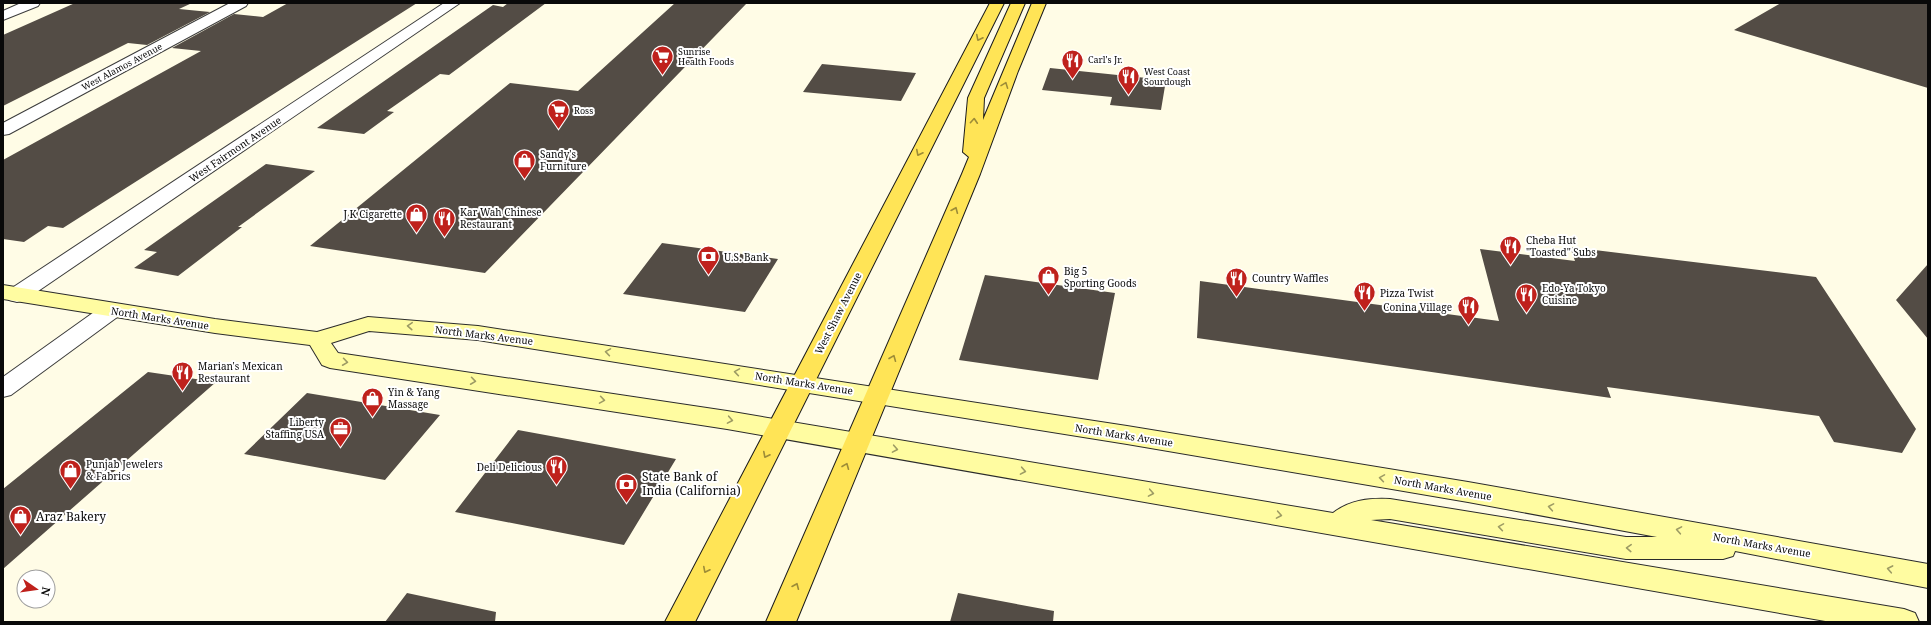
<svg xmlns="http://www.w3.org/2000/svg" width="1931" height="625" font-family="'Noto Serif',serif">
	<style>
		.building { fill: #534c45 }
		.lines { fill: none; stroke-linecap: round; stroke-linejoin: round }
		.street-casing { stroke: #3c3c3c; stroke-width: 2 }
		.secondary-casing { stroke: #2b2b2b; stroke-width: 2 }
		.primary-casing { stroke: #1a1a1a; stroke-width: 2 }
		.street { fill: #fff; fill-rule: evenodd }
		.secondary { fill: #fffca1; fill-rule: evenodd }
		.primary { fill: #ffe456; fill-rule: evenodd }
		.oneway { stroke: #9d8c37 }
		.oneway2 { stroke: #9d9b64 }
		.labels { text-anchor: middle; stroke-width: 4; stroke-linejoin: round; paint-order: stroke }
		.far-poi-label { font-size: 9px; fill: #090909; stroke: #fff; text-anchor: start }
		.far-street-label { font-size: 9px; fill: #090909; stroke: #fff }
		.street-label { font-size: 10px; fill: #090909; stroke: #fff }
		.poi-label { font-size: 10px; fill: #090909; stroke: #fff; text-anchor: start }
		.near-poi-label { font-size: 12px; fill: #090909; stroke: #fff; text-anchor: start }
	</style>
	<rect width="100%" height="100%" fill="#fffce6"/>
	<path class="building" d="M75,3H192L179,9L210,12L147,45L128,43L3,106V35Z
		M288,3H417L63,228L48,226L24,242L3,239V160L201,51L172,48L234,14L263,17Z
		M508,3H546L449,75L440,74L387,111L394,112L364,134L317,128L493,5L503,7Z
		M675,3H747L485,273L310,246L510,83L578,91Z
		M1781,3H1928V88L1734,30Z
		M822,64L916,73L901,101L803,92Z
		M1050,68L1166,80L1161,110L1110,105L1112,97L1042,90Z
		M266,164L315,171L238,227H242L178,276L134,268L157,252L144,250Z
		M662,243L778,259L745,312L623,294Z
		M1570,247L1816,277L1916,429L1902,453L1834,442L1819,416L1607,387L1611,398L1197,338L1200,281L1499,321L1480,249L1575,261Z
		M1928,264V339L1896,300Z
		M985,275L1115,293L1098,380L959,360Z
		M148,372L216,382L3,569V489Z
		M307,393L440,415L385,480L244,454Z
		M518,430L676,459L624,545L455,512Z
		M407,593L496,612L495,622H385Z
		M958,593L1054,611L1053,622H950Z"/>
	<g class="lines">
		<defs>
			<path id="street" d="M21,3H40L38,6L3,20V11Z
				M230,3H248L246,6L9,134L3,135V123Z
				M444,3H460L25,300L17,302L9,300L6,295L9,290Z
				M112,303L120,305L123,310L120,315L11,395L3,397V377L104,305Z"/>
			<path id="secondary" d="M3,285L215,319L317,332L368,317L478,326L1127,426L1468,482L1928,564V588L1735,551L1733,556L1723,559H1626L1390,519L1371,520L1904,609L1915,613L1919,622H1831L727,429L330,368L322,365L310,345L215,333L3,299ZM369,331L478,340L1127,444L1468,502L1657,537H1626L1390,499C1369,498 1350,500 1333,513L727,411L338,353L331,343Z"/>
			<path id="primary" d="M990,3H1004L695,622H665Z
				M1011,3H1025L984,98L983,120L1032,3H1046L1018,71L980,174L796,622H766L962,174L969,157L963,152L968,98Z"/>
		</defs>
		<use href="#street" class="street-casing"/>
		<use href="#secondary" class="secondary-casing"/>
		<use href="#primary" class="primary-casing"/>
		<use href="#street" class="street"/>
		<use href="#secondary" class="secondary"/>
		<use href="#primary" class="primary"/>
	</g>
	<defs><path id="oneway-chevron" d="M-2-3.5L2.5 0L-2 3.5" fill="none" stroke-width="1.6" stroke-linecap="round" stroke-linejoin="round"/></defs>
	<g class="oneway">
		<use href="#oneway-chevron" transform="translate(979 38) rotate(117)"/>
		<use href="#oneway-chevron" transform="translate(1005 85) rotate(-69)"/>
		<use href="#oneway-chevron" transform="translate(974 121) rotate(-86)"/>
		<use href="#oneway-chevron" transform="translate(919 153) rotate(117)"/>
		<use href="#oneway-chevron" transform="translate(955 210) rotate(-67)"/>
		<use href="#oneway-chevron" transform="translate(893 358) rotate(-68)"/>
		<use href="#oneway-chevron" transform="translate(766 455) rotate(117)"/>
		<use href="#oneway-chevron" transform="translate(846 466) rotate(-68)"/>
		<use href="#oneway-chevron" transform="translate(706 570) rotate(117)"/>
		<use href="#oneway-chevron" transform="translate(796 586) rotate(-67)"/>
	</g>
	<g class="oneway2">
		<use href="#oneway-chevron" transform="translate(410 326) rotate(-176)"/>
		<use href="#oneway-chevron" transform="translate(608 352) rotate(-171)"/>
		<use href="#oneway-chevron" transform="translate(345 362) rotate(8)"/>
		<use href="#oneway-chevron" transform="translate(737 372) rotate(-171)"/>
		<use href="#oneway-chevron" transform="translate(473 381) rotate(8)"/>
		<use href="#oneway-chevron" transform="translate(602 400) rotate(9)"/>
		<use href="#oneway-chevron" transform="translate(730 420) rotate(10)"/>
		<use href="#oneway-chevron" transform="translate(895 449) rotate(10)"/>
		<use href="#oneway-chevron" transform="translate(1023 471) rotate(10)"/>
		<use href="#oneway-chevron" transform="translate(1382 478) rotate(-171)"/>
		<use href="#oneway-chevron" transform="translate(1151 493) rotate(10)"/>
		<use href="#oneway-chevron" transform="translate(1551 507) rotate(-170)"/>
		<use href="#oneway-chevron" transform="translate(1279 515) rotate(10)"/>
		<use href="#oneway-chevron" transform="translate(1501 527) rotate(-171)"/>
		<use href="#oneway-chevron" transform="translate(1679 530) rotate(-170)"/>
		<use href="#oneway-chevron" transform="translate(1629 548) rotate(-177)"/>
		<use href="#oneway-chevron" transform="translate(1890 569) rotate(-169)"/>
	</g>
	<defs>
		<symbol id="supermarket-pin" viewBox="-11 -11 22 30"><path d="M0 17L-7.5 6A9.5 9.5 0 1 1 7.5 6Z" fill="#bf211c" stroke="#fff"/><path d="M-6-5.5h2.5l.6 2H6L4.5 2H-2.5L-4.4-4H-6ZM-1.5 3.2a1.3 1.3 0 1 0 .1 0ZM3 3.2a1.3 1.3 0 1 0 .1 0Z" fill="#fff"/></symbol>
		<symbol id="restaurant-pin" viewBox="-11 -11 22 30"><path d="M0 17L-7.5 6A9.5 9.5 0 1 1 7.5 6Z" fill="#bf211c" stroke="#fff"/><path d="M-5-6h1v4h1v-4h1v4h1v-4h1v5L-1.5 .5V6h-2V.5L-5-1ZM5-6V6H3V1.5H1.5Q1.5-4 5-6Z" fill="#fff"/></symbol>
		<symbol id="shop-pin" viewBox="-11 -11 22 30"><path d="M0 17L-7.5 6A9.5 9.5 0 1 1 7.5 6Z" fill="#bf211c" stroke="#fff"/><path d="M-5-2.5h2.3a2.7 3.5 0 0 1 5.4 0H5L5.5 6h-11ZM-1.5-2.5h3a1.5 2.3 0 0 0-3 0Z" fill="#fff"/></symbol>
		<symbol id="bank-pin" viewBox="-11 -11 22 30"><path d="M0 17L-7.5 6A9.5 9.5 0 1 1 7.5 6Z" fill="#bf211c" stroke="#fff"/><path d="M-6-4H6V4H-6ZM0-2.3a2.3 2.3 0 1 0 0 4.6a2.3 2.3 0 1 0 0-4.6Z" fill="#fff"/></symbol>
		<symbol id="office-pin" viewBox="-11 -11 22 30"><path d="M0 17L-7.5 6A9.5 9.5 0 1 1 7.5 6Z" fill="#bf211c" stroke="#fff"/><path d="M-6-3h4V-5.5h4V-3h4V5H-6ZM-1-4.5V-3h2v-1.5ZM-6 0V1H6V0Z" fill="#fff"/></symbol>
	</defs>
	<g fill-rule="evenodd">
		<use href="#supermarket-pin" x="650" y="44" width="25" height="34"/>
		<use href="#restaurant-pin" x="1060" y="48" width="25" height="34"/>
		<use href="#restaurant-pin" x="1116" y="64" width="25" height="34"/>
		<use href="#supermarket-pin" x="546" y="98" width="25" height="34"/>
		<use href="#shop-pin" x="512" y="148" width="25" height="34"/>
		<use href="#shop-pin" x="404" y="202" width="25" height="34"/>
		<use href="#restaurant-pin" x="432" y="206" width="25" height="34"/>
		<use href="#restaurant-pin" x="1498" y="234" width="25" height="34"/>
		<use href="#bank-pin" x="696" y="244" width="25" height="34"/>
		<use href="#shop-pin" x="1036" y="264" width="25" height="34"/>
		<use href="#restaurant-pin" x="1224" y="266" width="25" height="34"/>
		<use href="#restaurant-pin" x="1352" y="280" width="25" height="34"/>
		<use href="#restaurant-pin" x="1514" y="282" width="25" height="34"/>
		<use href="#restaurant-pin" x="1456" y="294" width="25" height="34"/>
		<use href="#restaurant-pin" x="170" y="360" width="25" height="34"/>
		<use href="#shop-pin" x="360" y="386" width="25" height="34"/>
		<use href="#office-pin" x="328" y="416" width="25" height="34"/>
		<use href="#restaurant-pin" x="544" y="454" width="25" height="34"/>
		<use href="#shop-pin" x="58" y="458" width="25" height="34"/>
		<use href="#bank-pin" x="614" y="472" width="25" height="34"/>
		<use href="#shop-pin" x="8" y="504" width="25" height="34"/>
	</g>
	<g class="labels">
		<g class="far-poi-label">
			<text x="678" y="55">Sunrise<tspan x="678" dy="10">Health Foods</tspan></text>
			<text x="1088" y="63">Carl's Jr.</text>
			<text x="1144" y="75">West Coast<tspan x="1144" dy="10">Sourdough</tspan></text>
			<text x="574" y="114">Ross</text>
		</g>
		<g class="far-street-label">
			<text transform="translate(122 67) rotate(-28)" y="3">West Alamos Avenue</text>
		</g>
		<g class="street-label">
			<text transform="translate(235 149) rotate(-34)" y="4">West Fairmont Avenue</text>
			<text transform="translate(838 313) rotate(-63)" y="4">West Shaw Avenue</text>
			<text transform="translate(160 318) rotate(9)" y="4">North Marks Avenue</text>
			<text transform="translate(484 335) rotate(7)" y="4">North Marks Avenue</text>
			<text transform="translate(804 383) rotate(9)" y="4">North Marks Avenue</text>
			<text transform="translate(1124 435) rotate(9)" y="4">North Marks Avenue</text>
			<text transform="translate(1443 488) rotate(10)" y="4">North Marks Avenue</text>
			<text transform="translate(1762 545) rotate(10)" y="4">North Marks Avenue</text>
		</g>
		<g class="poi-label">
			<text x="540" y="158">Sandy's<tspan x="540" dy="12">Furniture</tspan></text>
			<text x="460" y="216">Kar Wah Chinese<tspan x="460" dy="12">Restaurant</tspan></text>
			<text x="402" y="218" text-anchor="end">J K Cigarette</text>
			<text x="1526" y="244">Cheba Hut<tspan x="1526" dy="12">"Toasted" Subs</tspan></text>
			<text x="724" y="261">U.S. Bank</text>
			<text x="1064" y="275">Big 5<tspan x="1064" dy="12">Sporting Goods</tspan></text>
			<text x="1252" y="282">Country Waffles</text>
			<text x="1542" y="292">Edo-Ya Tokyo<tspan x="1542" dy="12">Cuisine</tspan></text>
			<text x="1380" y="297">Pizza Twist</text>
			<text x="1452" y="311" text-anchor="end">Conina Village</text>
			<text x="198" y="370">Marian's Mexican<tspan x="198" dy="12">Restaurant</tspan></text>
			<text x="388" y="396">Yin &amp; Yang<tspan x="388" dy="12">Massage</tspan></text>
			<text x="324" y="426" text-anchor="end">Liberty<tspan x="324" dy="12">Staffing USA</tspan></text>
			<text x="86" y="468">Punjab Jewelers<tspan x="86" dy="12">&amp; Fabrics</tspan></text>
			<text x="542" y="471" text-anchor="end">Deli Delicious</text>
		</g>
		<g class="near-poi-label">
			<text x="642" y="481">State Bank of<tspan x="642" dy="14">India (California)</tspan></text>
			<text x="36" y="521">Araz Bakery</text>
		</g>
	</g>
	<rect width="1931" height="625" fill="none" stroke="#090909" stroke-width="8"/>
	<g transform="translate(36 589) rotate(103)"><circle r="19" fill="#ffffff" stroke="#9d9d9d"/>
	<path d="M0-3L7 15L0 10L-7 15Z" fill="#bf211c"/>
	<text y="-6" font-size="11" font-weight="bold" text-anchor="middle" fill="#090909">N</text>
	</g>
</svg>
